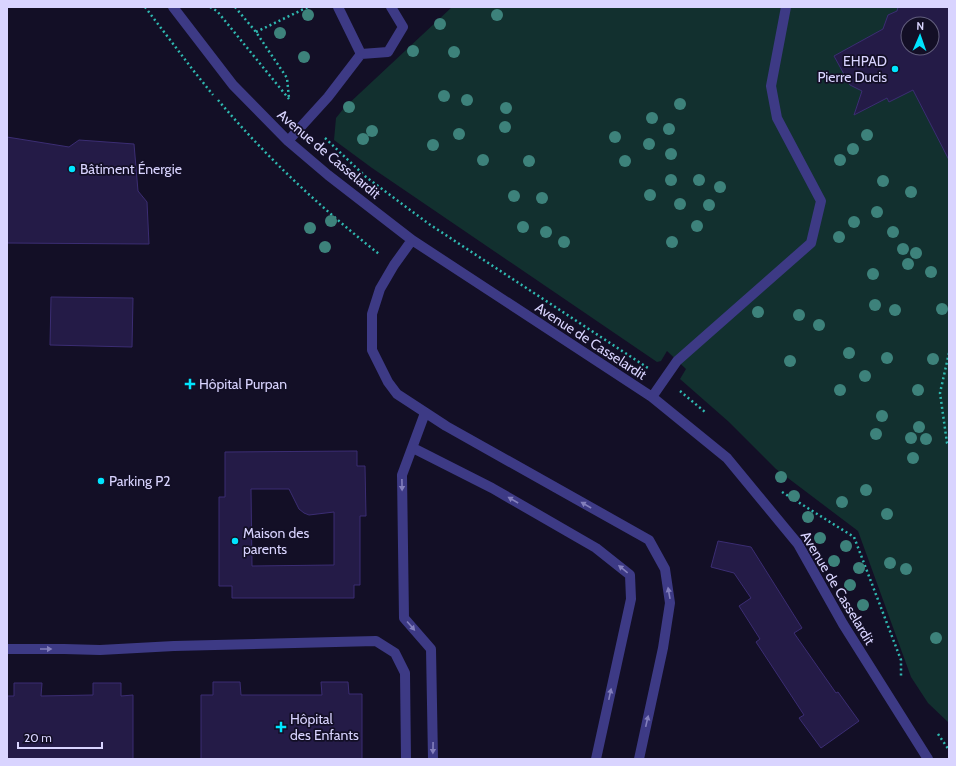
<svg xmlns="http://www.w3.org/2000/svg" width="956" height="766" font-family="Cabin,sans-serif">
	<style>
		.green { fill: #12302f; fill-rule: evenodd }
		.building { fill: #241b47; stroke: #3b2d73; fill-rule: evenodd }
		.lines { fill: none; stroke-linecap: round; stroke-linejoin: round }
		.path { stroke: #2fb8b0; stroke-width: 2.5; stroke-dasharray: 2 3; stroke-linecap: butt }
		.minor { stroke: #3d3a85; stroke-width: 10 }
		.tree { fill: #3d827b }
		.oneway { fill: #837fbc }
		.poi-dot { fill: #00e5ff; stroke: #130f26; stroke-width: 1.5 }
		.labels { text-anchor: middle; stroke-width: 3.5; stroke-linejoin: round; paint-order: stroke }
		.poi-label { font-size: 14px; fill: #d9d4ff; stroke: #130f26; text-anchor: start }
		.street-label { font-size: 14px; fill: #d9d4ff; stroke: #130f26 }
	</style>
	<rect width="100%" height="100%" fill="#130f26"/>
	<path class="green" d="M452,7H949V723L928,703L911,677L858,531L776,469L729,422L680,379L686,369L667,351L661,361L657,362L372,168L334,140L336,118L344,108ZM908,24H932V48H908Z"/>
	<path class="building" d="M898,7H949V160L913,90L889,102L887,98L854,115L862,91L850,85L834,56L883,29L888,15L897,11ZM908,24H932V48H908Z
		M7,137L69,147L79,140L134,144L138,191L147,202L149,244L7,243Z
		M51,297L133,298L132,347L50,345Z
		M357,451V466H365L366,516H360V585H354V598H232V586H219V497H225V452ZM251,489H289L299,509L304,513L309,515L334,512V565L252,566Z
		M718,541L751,547L802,628L794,633L836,693L838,692L859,721L821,748L799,718L804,715L756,642L760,639L739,606L751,598L734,573L711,567Z
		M213,682H240L241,695H322L321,682H348L349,694H362V759H201V695H213Z
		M14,683H42L41,696L93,695V683H121V696L133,695V759H7V696H14Z"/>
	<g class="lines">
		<path class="path" d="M145,7L193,70L213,95
			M210,7L217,11L289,99
			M235,7L256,32L287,78L289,98
			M256,32L308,7
			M218,100C266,157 321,208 379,254
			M325,138L366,177L429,224L648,368
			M949,353L940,393L947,443L949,446
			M680,391L705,412
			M782,492L854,537L901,660V677
			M938,734L949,750"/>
		<path class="minor" d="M173,7L233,85L288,141L328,175L412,240L652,397L727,458L798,544L843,624L928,759
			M361,54L388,52L403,27L391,7
			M288,141L328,97L361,54L338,7
			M412,240L394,265L380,289L372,314V350L388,382L397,394L446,426L649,540L665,569L670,603L663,648L639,759
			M652,397L677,361L811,243L821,201L777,118L771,86L786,7
			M425,413L402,475L404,618L431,649L433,759
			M413,448L492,488L596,548L630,575L631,599L596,759
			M7,649H64L100,650L174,646L376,641L395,653L405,673L406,759"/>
	</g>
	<g class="tree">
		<circle cx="308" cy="15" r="6"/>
		<circle cx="497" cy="15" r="6"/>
		<circle cx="440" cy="24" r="6"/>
		<circle cx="280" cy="33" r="6"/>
		<circle cx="413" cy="51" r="6"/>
		<circle cx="454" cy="52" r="6"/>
		<circle cx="304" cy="57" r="6"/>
		<circle cx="444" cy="96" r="6"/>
		<circle cx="467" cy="100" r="6"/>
		<circle cx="680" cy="104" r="6"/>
		<circle cx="349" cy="107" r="6"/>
		<circle cx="506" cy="108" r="6"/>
		<circle cx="652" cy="118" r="6"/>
		<circle cx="505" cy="127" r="6"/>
		<circle cx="669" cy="129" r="6"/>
		<circle cx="372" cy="131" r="6"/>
		<circle cx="459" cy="134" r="6"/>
		<circle cx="867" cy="135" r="6"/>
		<circle cx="615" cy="137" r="6"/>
		<circle cx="363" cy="139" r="6"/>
		<circle cx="649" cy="144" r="6"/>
		<circle cx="433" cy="145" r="6"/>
		<circle cx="853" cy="149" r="6"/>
		<circle cx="671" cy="154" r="6"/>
		<circle cx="483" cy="160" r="6"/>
		<circle cx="840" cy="160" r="6"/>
		<circle cx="529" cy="161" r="6"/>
		<circle cx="625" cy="161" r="6"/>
		<circle cx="671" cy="180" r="6"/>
		<circle cx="699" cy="180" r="6"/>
		<circle cx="883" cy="181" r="6"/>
		<circle cx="720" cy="187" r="6"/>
		<circle cx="911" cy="192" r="6"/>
		<circle cx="650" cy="195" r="6"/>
		<circle cx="514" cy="196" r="6"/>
		<circle cx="542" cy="198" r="6"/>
		<circle cx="680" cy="204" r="6"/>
		<circle cx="709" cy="205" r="6"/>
		<circle cx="877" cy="212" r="6"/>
		<circle cx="331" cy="221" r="6"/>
		<circle cx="854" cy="222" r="6"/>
		<circle cx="697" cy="226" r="6"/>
		<circle cx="523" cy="227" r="6"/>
		<circle cx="310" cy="228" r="6"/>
		<circle cx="546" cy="232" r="6"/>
		<circle cx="893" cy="232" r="6"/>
		<circle cx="839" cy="237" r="6"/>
		<circle cx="564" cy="242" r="6"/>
		<circle cx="672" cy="242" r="6"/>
		<circle cx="325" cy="247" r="6"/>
		<circle cx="903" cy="249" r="6"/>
		<circle cx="916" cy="253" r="6"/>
		<circle cx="908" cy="264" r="6"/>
		<circle cx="931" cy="272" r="6"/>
		<circle cx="873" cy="274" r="6"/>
		<circle cx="875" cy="305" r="6"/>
		<circle cx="942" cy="309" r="6"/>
		<circle cx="895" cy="310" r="6"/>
		<circle cx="758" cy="312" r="6"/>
		<circle cx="799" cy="315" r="6"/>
		<circle cx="819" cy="325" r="6"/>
		<circle cx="849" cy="353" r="6"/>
		<circle cx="887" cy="358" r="6"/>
		<circle cx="933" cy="359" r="6"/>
		<circle cx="790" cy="361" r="6"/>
		<circle cx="865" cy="376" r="6"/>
		<circle cx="840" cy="390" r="6"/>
		<circle cx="918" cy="390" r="6"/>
		<circle cx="882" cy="416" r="6"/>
		<circle cx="919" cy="427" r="6"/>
		<circle cx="876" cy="434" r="6"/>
		<circle cx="911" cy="438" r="6"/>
		<circle cx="926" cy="439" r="6"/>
		<circle cx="913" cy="458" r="6"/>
		<circle cx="781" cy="477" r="6"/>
		<circle cx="866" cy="490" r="6"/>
		<circle cx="794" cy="496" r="6"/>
		<circle cx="842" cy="502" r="6"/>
		<circle cx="887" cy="514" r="6"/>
		<circle cx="808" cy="517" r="6"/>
		<circle cx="820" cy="538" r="6"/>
		<circle cx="846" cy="546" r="6"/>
		<circle cx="834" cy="561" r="6"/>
		<circle cx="890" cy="563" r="6"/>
		<circle cx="859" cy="568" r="6"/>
		<circle cx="906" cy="569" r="6"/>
		<circle cx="850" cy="585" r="6"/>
		<circle cx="863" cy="605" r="6"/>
		<circle cx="936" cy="638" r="6"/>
	</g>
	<defs><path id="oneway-solid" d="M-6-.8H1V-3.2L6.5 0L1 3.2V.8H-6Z"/></defs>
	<g class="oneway">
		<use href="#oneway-solid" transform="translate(402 485) rotate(89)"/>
		<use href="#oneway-solid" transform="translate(513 500) rotate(-150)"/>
		<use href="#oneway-solid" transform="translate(586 505) rotate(-150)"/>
		<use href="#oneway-solid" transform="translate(623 569) rotate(-141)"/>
		<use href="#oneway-solid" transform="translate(669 593) rotate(-100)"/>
		<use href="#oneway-solid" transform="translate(411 626) rotate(49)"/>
		<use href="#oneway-solid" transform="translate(46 649)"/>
		<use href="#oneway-solid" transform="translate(610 694) rotate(-78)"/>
		<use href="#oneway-solid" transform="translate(647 721) rotate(-77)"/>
		<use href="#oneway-solid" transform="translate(433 748) rotate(91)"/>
	</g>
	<g class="poi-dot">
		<circle cx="895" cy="69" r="4"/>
		<circle cx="72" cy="169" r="4"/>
		<path d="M188 378h4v4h4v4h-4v4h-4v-4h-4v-4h4z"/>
		<circle cx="101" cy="481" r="4"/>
		<circle cx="235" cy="541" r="4"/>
		<path d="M279 721h4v4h4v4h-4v4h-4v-4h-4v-4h4z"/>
	</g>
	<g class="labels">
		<g class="poi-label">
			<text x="887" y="66" text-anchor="end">EHPAD<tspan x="887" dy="16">Pierre Ducis</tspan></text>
			<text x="80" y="174">Bâtiment Énergie</text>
			<text x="199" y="389">Hôpital Purpan</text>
			<text x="109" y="486">Parking P2</text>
			<text x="243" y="538">Maison des<tspan x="243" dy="16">parents</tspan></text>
			<text x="290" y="724">Hôpital<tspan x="290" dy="16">des Enfants</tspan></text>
		</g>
		<g class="street-label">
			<text transform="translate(329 154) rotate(40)" y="5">Avenue de Casselardit</text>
			<text transform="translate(591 341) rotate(33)" y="5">Avenue de Casselardit</text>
			<text transform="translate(838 588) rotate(59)" y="5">Avenue de Casselardit</text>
		</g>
	</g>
	<rect width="956" height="766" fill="none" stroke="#d9d4ff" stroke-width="16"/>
	<g transform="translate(920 36) rotate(2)"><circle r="19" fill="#130f26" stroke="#625e7d"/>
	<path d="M0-3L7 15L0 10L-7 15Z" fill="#00e5ff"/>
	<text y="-6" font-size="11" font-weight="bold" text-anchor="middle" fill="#d9d4ff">N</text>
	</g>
	<path d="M18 742v6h84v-6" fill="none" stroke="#d9d4ff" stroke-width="2"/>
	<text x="24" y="742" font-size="12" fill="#d9d4ff" stroke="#130f26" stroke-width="3" paint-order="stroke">20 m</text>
</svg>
